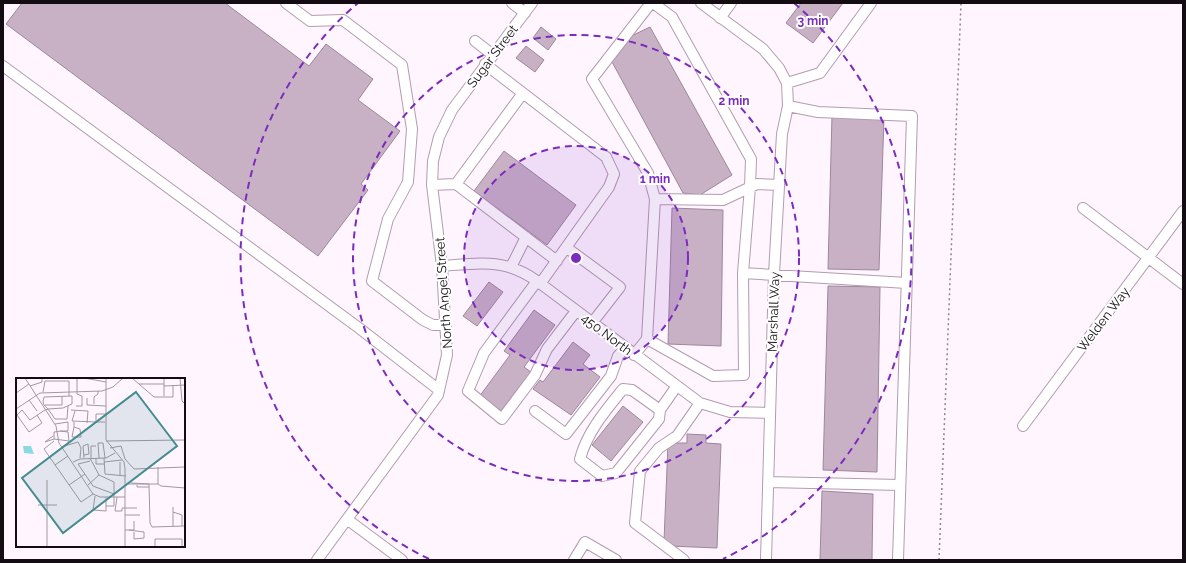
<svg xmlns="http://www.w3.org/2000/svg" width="1186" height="563" font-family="Raleway,sans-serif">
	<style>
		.building { fill: #c8b1c5; stroke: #9d879a }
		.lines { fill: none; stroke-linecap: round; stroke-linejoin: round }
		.minor-casing { stroke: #b29caf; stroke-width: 12 }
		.path { stroke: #8e858d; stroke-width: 1.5; stroke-dasharray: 2 3; stroke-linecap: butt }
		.minor { stroke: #fff; stroke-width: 10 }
		.ring { fill: none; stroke: #7b2cbf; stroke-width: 2; stroke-dasharray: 7 5 }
		.labels { text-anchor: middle; stroke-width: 4; stroke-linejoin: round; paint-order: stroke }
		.street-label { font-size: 13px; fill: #140c13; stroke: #fff }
		.inset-road { fill: none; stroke: #a198a0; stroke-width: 1 }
		.view { fill: #448c91; fill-opacity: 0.15; stroke: #448c91; stroke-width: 2 }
		.inset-edge { fill: none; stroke: #140c13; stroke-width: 2 }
		.centre { fill: #7b2cbf; stroke: #fff; stroke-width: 2 }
		.ring-label { font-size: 12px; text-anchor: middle; font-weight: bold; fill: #7b2cbf; stroke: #fff; stroke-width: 4; stroke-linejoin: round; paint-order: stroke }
	</style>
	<rect width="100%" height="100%" fill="#fff5fe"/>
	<path class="building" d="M22,3H225L309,66L326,44L373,79L358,100L400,131L361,184L368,190L318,256L6,24Z
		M801,3H843L813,43L786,23Z
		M541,27L556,39L548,50L533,38Z
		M650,27L732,175L700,195L683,193L611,60L623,40Z
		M526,46L544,60L535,72L516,58Z
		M832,115L884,117L879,270L828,269Z
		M504,151L576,205L547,245L474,191Z
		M672,208L723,210L721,346L668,344Z
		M489,282L503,292L477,326L463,316Z
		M828,286L880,287L877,472L823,470Z
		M534,310L555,325L524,367L531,372L500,412L479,397L510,355L504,351Z
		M573,342L590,355L583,364L600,377L571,415L533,389L540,380L543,382Z
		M623,406L643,422L611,461L592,445Z
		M687,434L706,435V443L721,444L717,548L669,546L664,541L668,443H687Z
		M822,491L873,494L872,560H820Z"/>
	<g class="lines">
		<defs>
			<path id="minor" d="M286,3L310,21L343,20L402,65L412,129L408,182L388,219L372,281L423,320L433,325H446
				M512,3L525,13
				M701,3L763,49L779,68L787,83L788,106L782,134L774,274L766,560
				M720,18L731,3
				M475,41L493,55
				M485,64L606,157L614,174L609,187L540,284
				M3,66L359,328L439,390
				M787,83L820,73L871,3
				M788,106L818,112L912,116L898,560
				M456,184L523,93
				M432,185L456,184L557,261
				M655,199L723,200L757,184L779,185
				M1083,208L1183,284
				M567,248L620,287L592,323
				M442,266C479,263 505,258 537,281L700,403L730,412L769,413
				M511,267L526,237
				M743,273L907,283
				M537,281L484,353L468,391L502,419L535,375L547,349L576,311
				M647,339L713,376L744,375L743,273L750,187L751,159L672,17L653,3
				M634,355L647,339L655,199L648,173L592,79L651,3
				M660,410L632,390L623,389C606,410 587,432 580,459L602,476L616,473L659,419L660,410L676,387
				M535,411L566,434L611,376L618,356L625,348
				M1023,426L1183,211
				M768,482L900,485
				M348,520L402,560
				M317,560L438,395L447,355L442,266L432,185L433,161L439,137L452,110L532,3
				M574,560L585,542L616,560
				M684,560L635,523L640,471L659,448L677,436L700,403"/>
		</defs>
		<use href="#minor" class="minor-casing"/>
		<path class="path" d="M939,560L961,3"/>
		<use href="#minor" class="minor"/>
	</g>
	<circle cx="576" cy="258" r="112" fill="#7b2cbf" fill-opacity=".12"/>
	<g class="ring">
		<circle cx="576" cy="258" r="112"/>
		<circle cx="576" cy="258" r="223"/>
		<path d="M429 559A335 335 0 0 1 358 3M794 3A335 335 0 0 1 723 559"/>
	</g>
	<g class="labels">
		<g class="street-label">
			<text transform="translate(492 56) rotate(-53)" y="5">Sugar Street</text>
			<text transform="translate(443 293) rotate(-94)" y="5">North Angel Street</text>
			<text transform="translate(773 312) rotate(-88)" y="5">Marshall Way</text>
			<text transform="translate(1103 319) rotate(-53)" y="5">Welden Way</text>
			<text transform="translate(607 334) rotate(37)" y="5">450 North</text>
		</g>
	</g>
	<g transform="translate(16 378)">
		<rect width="169" height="169" fill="#fff5fe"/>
		<path d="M7,68H15L18,76L8,75Z" fill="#8adbe1"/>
		<path class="inset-road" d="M9,0L40,48L43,65L77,116L84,119H109M68,0L90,4M90,0V62L108,84L109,91V169M116,0L138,19H157V8M164,0L166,23L169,26M123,6H148M14,8L26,4V0M148,8L169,7M27,14L29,3H53V18M0,15L13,6M148,18V0M71,20V27L90,28M13,22L21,33M78,26V19L82,16V13M29,27H46V18M60,28H66V18L61,16V0M0,31L24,15L86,13L97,9L107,0M29,32L32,31L47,30L56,26V18L28,19L27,24L28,27L32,31L39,41M55,32L72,33L71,45M59,33L56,43L80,44M21,37L26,45L13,54L1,37L6,32L14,42L29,32M39,41H51L52,28M58,44V49L64,51L65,59H56L58,49M89,44H80V36H90M39,46L52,44V53H45L38,54V61L53,63L52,54L44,53M37,58L29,64L38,61M38,63L28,71L65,124L77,116M90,63L169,62M45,69L62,64L65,70L64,80M94,70L105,68L109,81L118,91L169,89M68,77L73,76L72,66L67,68L68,80M74,80L83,97L98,104V128H90M75,80V68H80M80,80V86H88M83,80L82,65H87L89,80M88,80L89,96L110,98M74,83L62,86L77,108L98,116M57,84L64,81L90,80L99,75M88,84L106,82M104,84V98M39,87L52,78M31,102V169M115,105L133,106M110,106H142V89M133,106L134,145L136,149L169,148M142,106L145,108L169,110M53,107L69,96M72,107L83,97M121,107V109H133M79,118L77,132L90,133V119M101,119L99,133H106V130H121M22,127H41M157,129V148M157,134L166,137V148M109,137H124M109,152H118V143M113,152L128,154V160L118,161V154M139,169V161H166V169"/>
		<path class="view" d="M120,14L161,68L47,155L6,100Z"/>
		<rect width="169" height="169" class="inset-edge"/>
	</g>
	<circle cx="576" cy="258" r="6" class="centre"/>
	<g class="ring-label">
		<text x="813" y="25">3 min</text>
		<text x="734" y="105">2 min</text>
		<text x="655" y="183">1 min</text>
	</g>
	<rect width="1186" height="563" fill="none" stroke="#140c13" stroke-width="8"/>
</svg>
